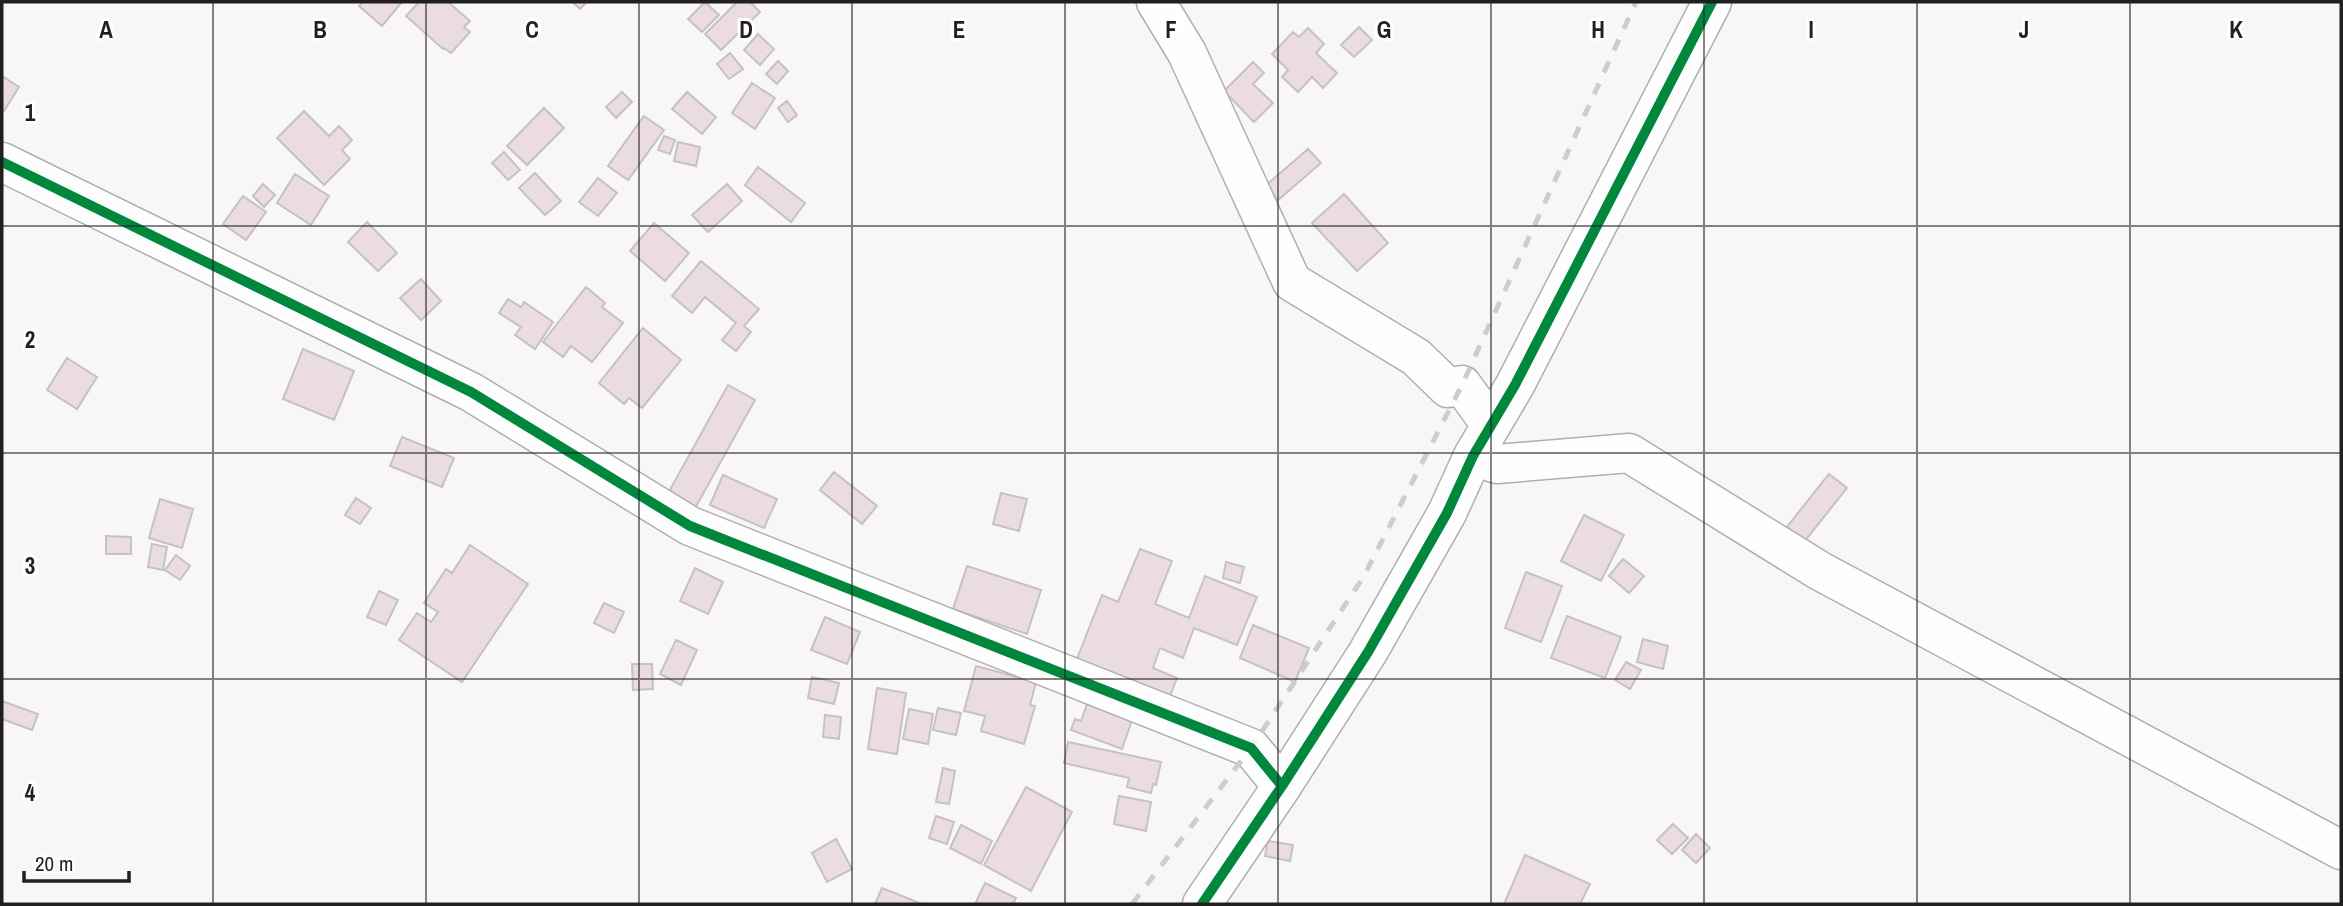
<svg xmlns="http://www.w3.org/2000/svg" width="2343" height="906" font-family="'Archivo Narrow',sans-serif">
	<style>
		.building { fill: #ebdddf; stroke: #c4c2c2; stroke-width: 2 }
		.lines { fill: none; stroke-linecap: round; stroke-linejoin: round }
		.minor-casing { stroke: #b1aeaf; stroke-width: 41 }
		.minor { stroke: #fefefe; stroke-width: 38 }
		.rail { stroke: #cecdce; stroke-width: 5; stroke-dasharray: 12 12; stroke-linecap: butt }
		.cycleway-casing { stroke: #fff; stroke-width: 15 }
		.cycleway { stroke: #00873e; stroke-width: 10 }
		.grid { fill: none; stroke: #211f20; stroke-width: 2; stroke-opacity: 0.55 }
		.grid-label { font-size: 23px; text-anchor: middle; font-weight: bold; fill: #211f20; stroke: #fff; stroke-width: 6; stroke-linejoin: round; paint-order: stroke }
	</style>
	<rect width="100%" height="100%" fill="#f9f6f7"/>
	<path class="building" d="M363,2H402L382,26L359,6Z
		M419,2H448L470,21L464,27L470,32L451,53L444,48L443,49L406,16Z
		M572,2H587L580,9Z
		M705,2L719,15L702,32L688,19Z
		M737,2H750L760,12L721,50L705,34Z
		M1359,27L1372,40L1354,57L1341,45Z
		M1308,28L1324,44L1316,53L1337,73L1323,88L1312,77L1298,92L1282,77L1288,70L1272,54L1293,32L1299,37Z
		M758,34L774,49L760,65L744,50Z
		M730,53L743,69L729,79L717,64Z
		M778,61L788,71L777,84L766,74Z
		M1253,62L1264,73L1253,84L1273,103L1254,122L1224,91Z
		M2,76L19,87L4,111L2,110Z
		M752,83L775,98L755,129L732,113Z
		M622,92L632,102L616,118L606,107Z
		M687,92L716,117L702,134L672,109Z
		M787,101L797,115L788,122L778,108Z
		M544,108L564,128L527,165L507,146Z
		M304,111L329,136L339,126L352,140L342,150L350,159L324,185L277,138Z
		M644,116L664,130L628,180L608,166Z
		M664,136L675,140L670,154L658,150Z
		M678,142L700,147L696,166L674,161Z
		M1308,149L1321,163L1278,200L1265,186Z
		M504,152L520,170L508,180L492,163Z
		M758,167L805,203L791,222L745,185Z
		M535,173L561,201L545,215L519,188Z
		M295,174L329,196L311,225L277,203Z
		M598,178L617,193L598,216L579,202Z
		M263,184L275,195L264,207L253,196Z
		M727,184L742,201L708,232L692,215Z
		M1344,194L1388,243L1357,271L1312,223Z
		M243,196L266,212L246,240L223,224Z
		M367,222L397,253L378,271L348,242Z
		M654,223L689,253L665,281L630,251Z
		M701,261L759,309L744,326L751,332L736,351L722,340L736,323L705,297L692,313L672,296Z
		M421,279L441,301L421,320L400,298Z
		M586,287L605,303L602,307L623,323L592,362L571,346L563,357L543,342Z
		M508,299L521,307L524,302L553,322L535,349L515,335L521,327L499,313Z
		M643,328L681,360L642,408L629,398L624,404L599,383Z
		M303,349L354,371L334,420L283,399Z
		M67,358L97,377L77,409L47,390Z
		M728,385L755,400L688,521L661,506Z
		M402,437L454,458L442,487L390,466Z
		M834,472L877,506L862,524L820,490Z
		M1829,474L1847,488L1804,542L1786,528Z
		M723,475L777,499L764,528L710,505Z
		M1001,493L1027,499L1019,531L993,524Z
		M356,498L371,508L360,524L345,515Z
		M160,499L193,509L182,548L149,538Z
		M1584,515L1624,535L1601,581L1561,561Z
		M106,536L131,537V554H106Z
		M152,544L167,547L163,570L148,567Z
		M470,545L528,584L462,682L399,640L417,613L431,622L438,612L424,603L446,569L452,573Z
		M1140,549L1172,561L1155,604L1189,618L1205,576L1257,597L1237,645L1194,628L1183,658L1160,648L1153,668L1177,678L1166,706L1075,664L1102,595L1118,602Z
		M176,555L190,566L180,580L165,570Z
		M1623,559L1644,576L1629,593L1609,576Z
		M1226,562L1244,567L1240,583L1223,578Z
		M967,566L1041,590L1027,634L953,609Z
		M695,568L723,582L708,614L680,601Z
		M1526,572L1562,586L1541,642L1505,628Z
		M379,591L398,600L386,625L367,617Z
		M604,603L624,612L614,633L594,623Z
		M1567,616L1621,637L1605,678L1551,658Z
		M825,617L860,632L847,664L811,650Z
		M1253,625L1309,648L1295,682L1240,658Z
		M1643,639L1668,646L1663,669L1637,662Z
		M676,640L697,650L681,685L660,674Z
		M1626,662L1641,670L1630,689L1615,680Z
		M632,664H652L653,689L633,690Z
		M976,666L1036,682L1030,705L1035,706L1024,744L981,731L985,716L964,711Z
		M812,677L839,683L834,704L808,698Z
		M877,688L906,693L897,754L868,749Z
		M2,701L38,714L32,730L2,719Z
		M1087,704L1132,720L1122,749L1071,730L1075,719L1081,721Z
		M938,708L961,713L956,735L933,730Z
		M909,709L933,714L928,744L903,739Z
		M825,715L841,717L839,739L823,737Z
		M1068,742L1161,762L1156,785L1153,784L1151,793L1127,787L1129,778L1064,763Z
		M943,768L955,771L949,804L936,802Z
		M1026,787L1072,812L1031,891L984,865Z
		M1119,796L1151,802L1146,831L1114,824Z
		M936,816L954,822L947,844L929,838Z
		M1673,824L1688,838L1672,854L1657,840Z
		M961,825L992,841L981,864L950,848Z
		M1696,834L1710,848L1696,863L1682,850Z
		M836,839L852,869L827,882L812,853Z
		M1268,841L1293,845L1290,861L1265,856Z
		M1525,855L1590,884L1580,904H1504Z
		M985,883L1016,898L1013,904H975Z
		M882,888L922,904H875Z"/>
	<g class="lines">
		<defs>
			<path id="minor" d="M1156,2L1187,53L1292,282L1416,357L1448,388L1462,385L1491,425
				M2,162L471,392L690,526L1251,748L1282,786
				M1473,456L1497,464L1629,453L1820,571L2341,850
				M1202,904L1282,786L1368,652L1447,513L1473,456L1515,385L1712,2"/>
		</defs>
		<use href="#minor" class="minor-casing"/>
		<use href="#minor" class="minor"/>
		<path class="rail" d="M1132,904L1251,748L1364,576L1462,385L1636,2"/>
		<defs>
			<path id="cycleway" d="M2,162L471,392L690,526L1251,748L1282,786
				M1202,904L1282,786L1368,652L1447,513L1473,456L1515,385L1712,2"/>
		</defs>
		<use href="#cycleway" class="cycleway-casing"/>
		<use href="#cycleway" class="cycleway"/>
	</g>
	<path class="grid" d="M213,2V904M426,2V904M639,2V904M852,2V904M1065,2V904M1278,2V904M1491,2V904M1704,2V904M1917,2V904M2130,2V904M2,226H2341M2,453H2341M2,679H2341"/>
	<g class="grid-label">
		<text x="106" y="38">A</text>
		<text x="320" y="38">B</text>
		<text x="532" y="38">C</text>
		<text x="746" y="38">D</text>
		<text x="959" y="38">E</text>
		<text x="1171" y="38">F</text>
		<text x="1384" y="38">G</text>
		<text x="1598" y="38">H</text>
		<text x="1811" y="38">I</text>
		<text x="2024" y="38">J</text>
		<text x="2236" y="38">K</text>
		<text x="30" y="121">1</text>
		<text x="30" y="348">2</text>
		<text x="30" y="574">3</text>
		<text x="30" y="801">4</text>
	</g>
	<rect width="2343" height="906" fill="none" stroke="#211f20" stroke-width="7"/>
	<path d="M24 871v10h105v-10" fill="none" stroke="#211f20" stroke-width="3.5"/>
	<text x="35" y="871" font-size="21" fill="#211f20" stroke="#ffffff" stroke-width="5" paint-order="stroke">20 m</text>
</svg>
